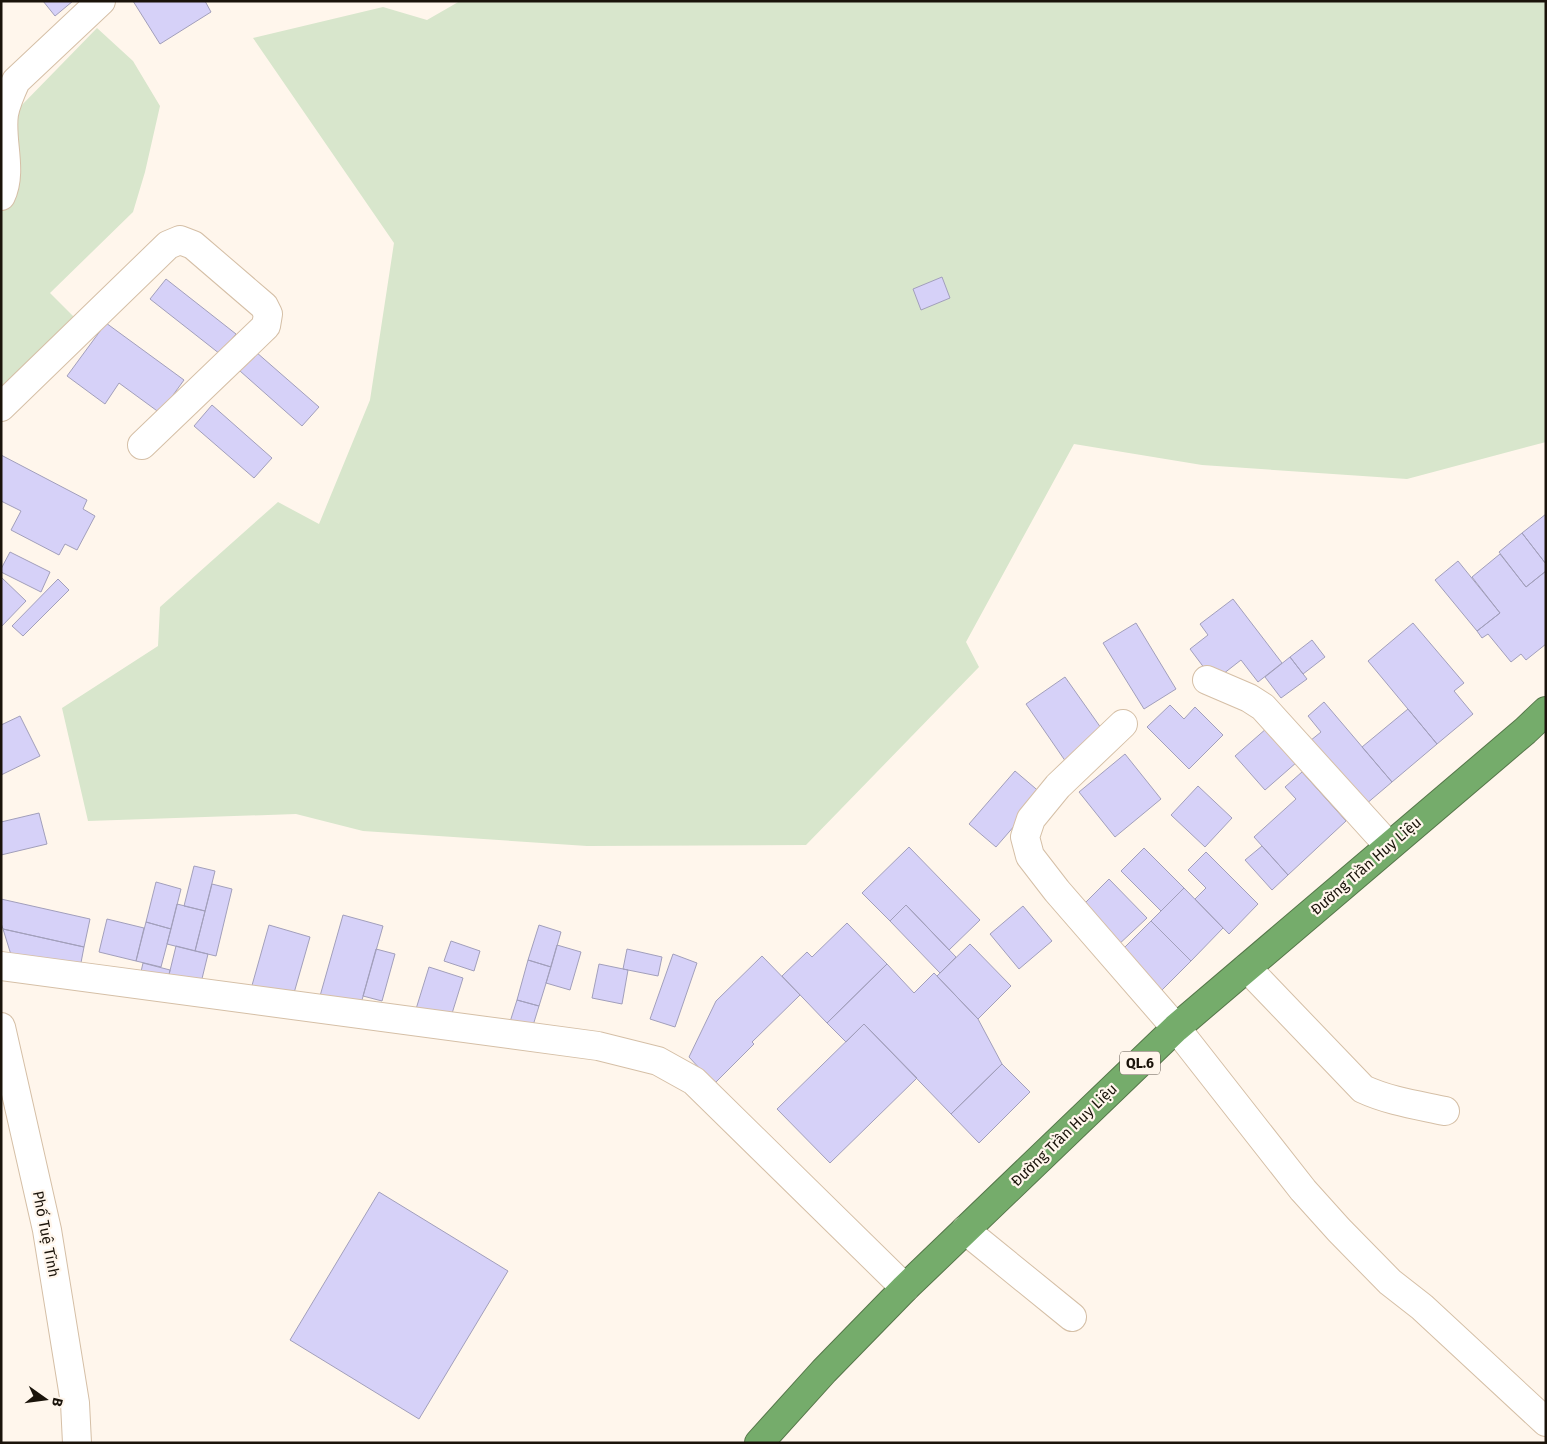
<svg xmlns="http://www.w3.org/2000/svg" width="1547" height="1444" font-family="'Fira Sans',sans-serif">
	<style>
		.green { fill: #d8e6cc }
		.building { fill: #d6d1f8; stroke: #a29fbb }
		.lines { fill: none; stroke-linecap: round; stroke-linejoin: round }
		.minor-casing { stroke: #d5bfa6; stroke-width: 30 }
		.highway-casing { stroke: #557649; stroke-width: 30 }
		.minor { stroke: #fff; stroke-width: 28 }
		.highway { stroke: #75ac6b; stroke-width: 28 }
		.labels { text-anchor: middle; stroke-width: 4.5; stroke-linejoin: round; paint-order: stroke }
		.shield { fill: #fff6ec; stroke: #5f574e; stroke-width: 1 }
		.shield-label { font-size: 14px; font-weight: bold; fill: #1a130a }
		.street-label { font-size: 15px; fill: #1a130a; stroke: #fff6ec }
	</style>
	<rect width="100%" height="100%" fill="#fff6ec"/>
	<path class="green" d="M460,1H1546V442L1407,479L1202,465L1074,444L966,642L979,667L806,845L587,846L363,831L296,814L88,821L62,708L158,646L160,607L278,502L319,524L370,400L394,243L253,38L383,7L427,20Z
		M97,28L133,61L160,106L145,172L133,212L50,293L74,317L1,394V115L17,110Z"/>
	<path class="building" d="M43,1H73L55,16Z
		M133,1H205L211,12L160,44Z
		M942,277L950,298L921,310L913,289Z
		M166,279L236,334L220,354L150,299Z
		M106,323L184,380L160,413L119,383L105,404L67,376Z
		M256,352L319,407L302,426L240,371Z
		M212,405L272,458L254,478L194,426Z
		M1,455L87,500L83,509L95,516L77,550L65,544L59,555L11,530L21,511L1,501Z
		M1546,514V564L1522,533Z
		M1522,533L1546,564V571L1526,587L1499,552Z
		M10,552L50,572L41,592L1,572V569Z
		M1500,554L1526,587L1546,571V644L1526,660L1521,654L1511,662L1488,634L1482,638L1477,631L1500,613L1472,577Z
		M1458,561L1500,613L1477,631L1435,580Z
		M1,577L26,601L1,627Z
		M58,579L69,590L23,636L12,626Z
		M1233,599L1282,663L1258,682L1241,660L1214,681L1190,649L1208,635L1200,624Z
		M1136,623L1176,689L1144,709L1103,643Z
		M1413,623L1464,683L1454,691L1473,714L1437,744L1368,661Z
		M1312,640L1325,657L1303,674L1290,657Z
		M1290,657L1307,679L1281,698L1265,677Z
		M1065,677L1106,735L1066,762L1026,704Z
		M1324,702L1392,782L1359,810L1305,745L1321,732L1308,716Z
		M1170,705L1184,719L1195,707L1223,735L1189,769L1147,727Z
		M1408,709L1437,744L1392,782L1362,747Z
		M20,716L40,756L1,775V725Z
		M1267,728L1297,762L1265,790L1235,756Z
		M1125,754L1161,799L1115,837L1079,792Z
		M1015,771L1042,794L996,847L969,824Z
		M1302,772L1346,821L1288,875L1254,837L1296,799L1285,787Z
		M1198,786L1232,818L1205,847L1171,815Z
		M39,813L47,844L1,855V822Z
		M1262,846L1288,875L1272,890L1245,860Z
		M909,847L980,920L949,950L906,905L890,921L862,893Z
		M1144,848L1184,888L1161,911L1121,871Z
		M1206,852L1258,904L1229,934L1195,899L1206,888L1188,870Z
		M194,866L215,871L205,911L184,906Z
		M1109,879L1147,918L1116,947L1079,909Z
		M156,882L181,889L171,929L146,922Z
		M212,884L232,889L216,956L195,951Z
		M1184,888L1223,928L1191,961L1151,921Z
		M1,899L90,919L84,947L3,929L1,923Z
		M177,904L205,911L195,951L167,944Z
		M906,905L956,957L940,973L890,921Z
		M1023,906L1052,941L1019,969L990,934Z
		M343,915L383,926L360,1007L320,996Z
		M107,919L144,928L136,961L99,952Z
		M1151,921L1191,961L1161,991L1121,951Z
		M146,922L171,929L161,967L136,961Z
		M847,923L887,964L827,1023L782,976L807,952L812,957Z
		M269,925L310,937L292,1000L251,989Z
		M539,925L561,932L551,967L528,960Z
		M3,929L84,947L79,973L12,958Z
		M451,941L480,951L474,971L444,961Z
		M970,944L1011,986L978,1019L937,976Z
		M557,945L581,952L570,990L546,983Z
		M176,946L208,954L199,991L167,983Z
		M376,949L395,954L382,1001L363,996Z
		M627,949L662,957L658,976L623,969Z
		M673,954L697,963L675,1027L650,1019Z
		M762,956L800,995L752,1042L754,1044L714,1084L689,1057L716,1001Z
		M528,960L551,967L539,1006L517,1000Z
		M143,963L170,970L167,983L140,976Z
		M599,964L628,970L622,1004L592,998Z
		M887,964L914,993L934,973L978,1019L1002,1064L951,1114L864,1024L846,1042L827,1023Z
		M429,967L463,978L450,1020L416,1009Z
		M517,1000L539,1006L531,1032L509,1025Z
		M864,1024L917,1078L830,1163L777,1109Z
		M1002,1064L1030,1092L979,1143L951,1114Z
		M379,1192L508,1271L419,1419L290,1340Z"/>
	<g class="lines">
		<defs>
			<path id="minor" d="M1,196C13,171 0,140 4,114C6,103 11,92 16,81L101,1
				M1,407L168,245L180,240L193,245L264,306L268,314L266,326L142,445
				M1207,680L1249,698L1263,707L1389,846
				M1123,724L1058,786L1031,819L1025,837L1030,856L1057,891L1176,1028L1303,1190L1339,1230L1390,1282L1422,1307L1546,1422
				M1,966L598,1046L658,1061L694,1081L905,1288
				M1247,968L1363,1089C1389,1101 1417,1105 1445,1111
				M1,1027L47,1230L75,1403L77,1443
				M965,1230L1072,1317"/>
			<path id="highway" d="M759,1443L824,1371L905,1288L1176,1028L1525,731L1546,711"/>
		</defs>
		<use href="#minor" class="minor-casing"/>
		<use href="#highway" class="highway-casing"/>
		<use href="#minor" class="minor"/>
		<use href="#highway" class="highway"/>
	</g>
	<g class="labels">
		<rect class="shield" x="1120" y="1051.5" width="40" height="23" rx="4"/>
		<g class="shield-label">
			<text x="1140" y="1068">QL.6</text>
		</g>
		<g class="street-label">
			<text transform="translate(1366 866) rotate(-41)" y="5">Đường Trần Huy Liệu</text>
			<text transform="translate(1064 1135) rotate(-44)" y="5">Đường Trần Huy Liệu</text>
			<text transform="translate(46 1234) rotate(79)" y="5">Phố Tuệ Tĩnh</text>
		</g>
	</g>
	<rect width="1547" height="1444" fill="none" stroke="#1a130a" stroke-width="5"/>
	<g transform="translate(45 1399) rotate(104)" stroke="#fff6ec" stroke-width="4" paint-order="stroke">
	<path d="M0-4L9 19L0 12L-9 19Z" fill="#1a130a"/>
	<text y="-8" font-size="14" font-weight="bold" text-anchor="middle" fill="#1a130a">B</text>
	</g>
</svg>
